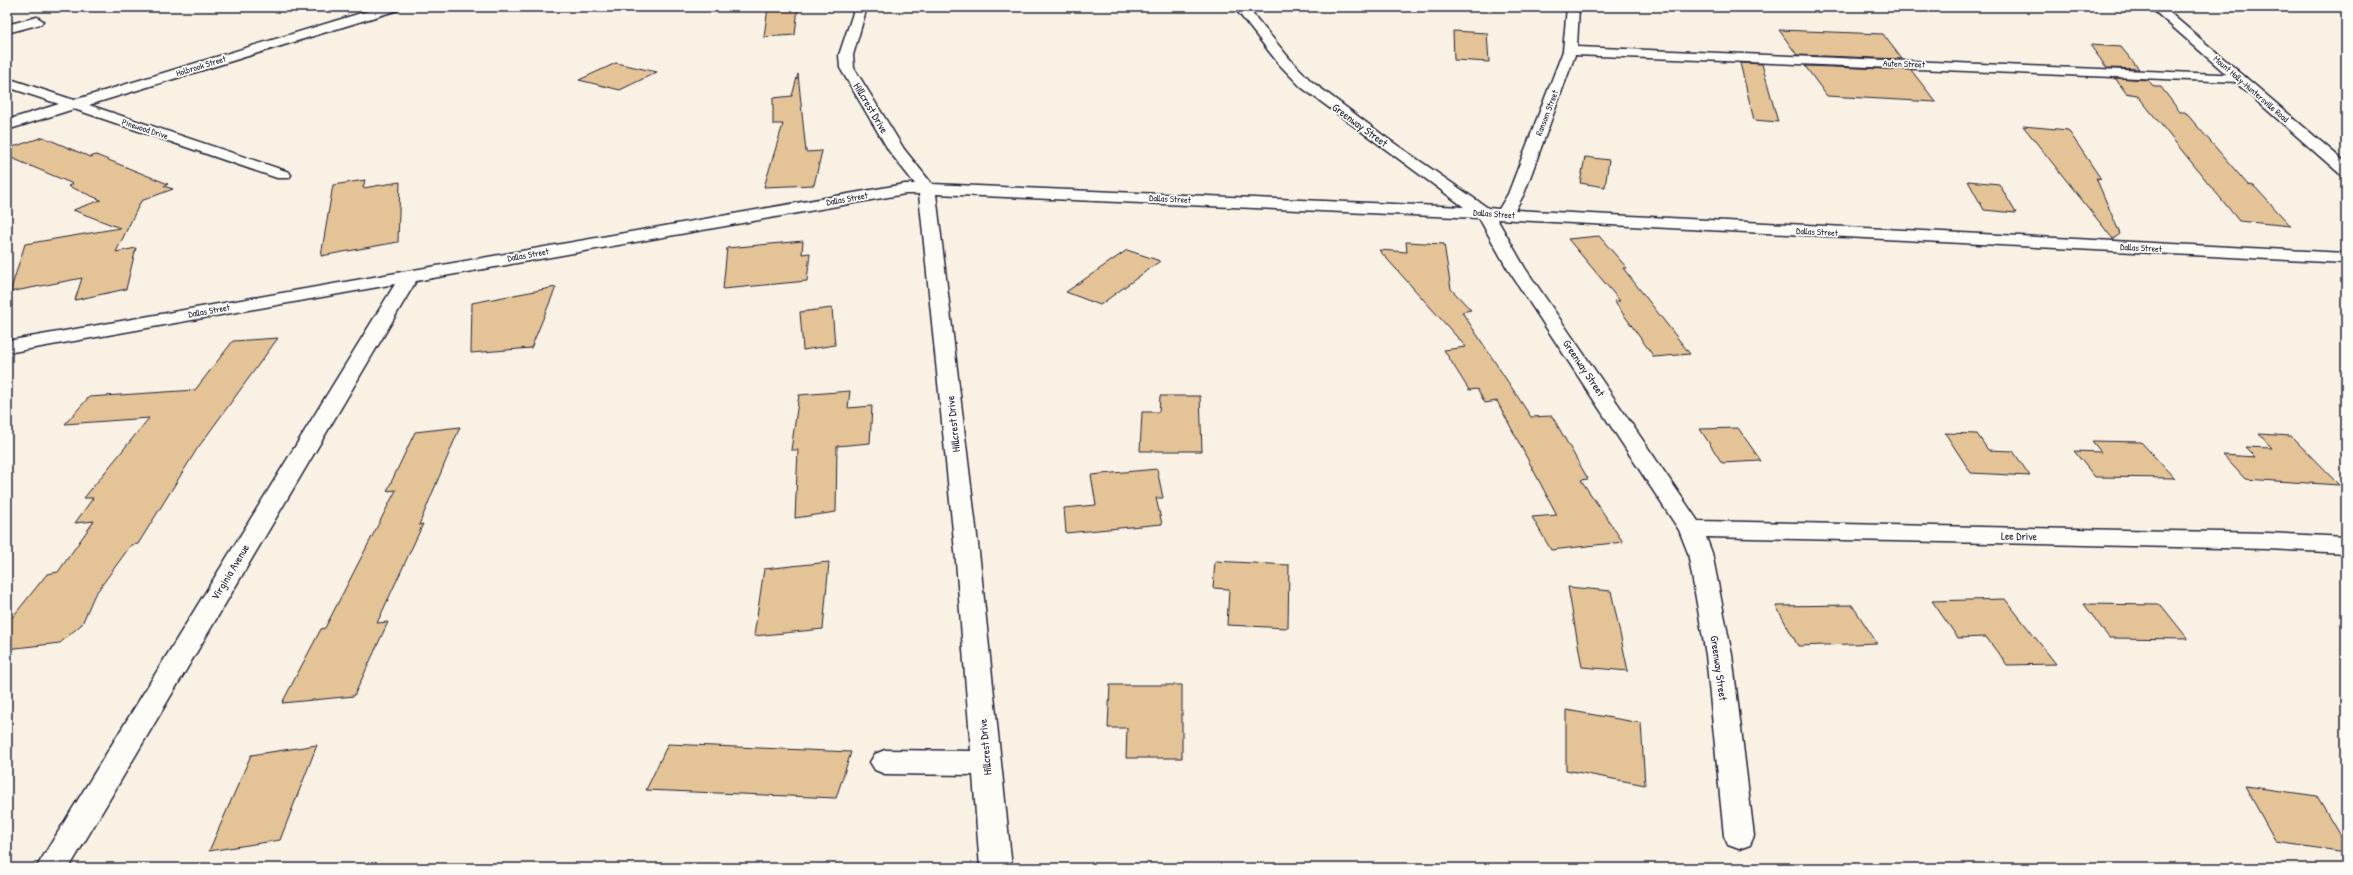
<svg xmlns="http://www.w3.org/2000/svg" width="2353" height="875" font-family="'Patrick Hand',sans-serif">
	<style>
		.building { fill: #e4c396; stroke: #22223b }
		.lines { fill: none; stroke-linecap: round; stroke-linejoin: round }
		.minor-casing { stroke: #22223b; stroke-width: 3 }
		.major-casing { stroke: #22223b; stroke-width: 3 }
		.minor { fill: #fdfcf7; fill-rule: evenodd }
		.major { fill: #fdfcf7; fill-rule: evenodd }
		.labels { text-anchor: middle; stroke-width: 3.5; stroke-linejoin: round; paint-order: stroke }
		.far-street-label { font-size: 9px; fill: #22223b; stroke: #fdfcf7 }
		.street-label { font-size: 11px; fill: #22223b; stroke: #fdfcf7 }
	</style>
	<rect width="100%" height="100%" fill="#f8f1e4"/>
	<filter id="ink" filterUnits="userSpaceOnUse"><feTurbulence type="fractalNoise" baseFrequency=".025" numOctaves="2"/><feDisplacementMap in="SourceGraphic" scale="8" xChannelSelector="R" yChannelSelector="G"/><feConvolveMatrix kernelMatrix="1 2 1 2 8 2 1 2 1" color-interpolation-filters="sRGB"/></filter>
	<g filter="url(#ink)">
		<path class="building" d="M768,7H798L795,35L764,37Z
			M1779,30L1883,34L1902,59L1797,55Z
			M1453,31L1487,33L1489,62L1454,60Z
			M2090,45L2121,47L2139,69L2107,68Z
			M616,63L657,72L620,90L579,80Z
			M1740,63L1762,64L1778,122L1754,120Z
			M1805,66L1911,70L1936,102L1827,96Z
			M798,74L806,152L822,151L814,185L764,187L783,124H773V98L792,96Z
			M2115,78L2148,80L2154,87H2161L2180,112H2185L2248,185L2254,186L2291,226L2239,221L2137,95L2126,93Z
			M2023,126L2068,130L2101,179L2096,178L2120,234L2113,239Z
			M43,137L90,157L96,155L168,184L164,186L173,189L141,201L116,252L136,248L126,289L75,300L82,278L10,292L25,244L120,228L73,210L101,200L68,186L73,184L7,156V149Z
			M1585,157L1609,160L1605,187L1580,183Z
			M365,180L363,188L400,182L398,242L321,256L333,185Z
			M1968,181L1999,184L2016,213L1984,210Z
			M1599,236L1627,268H1623L1690,354L1654,357L1614,301H1620L1568,239Z
			M803,241L802,254L810,253L807,281L723,289L727,248Z
			M1406,242L1444,244L1451,289L1471,310L1462,312L1531,417L1552,416L1588,479L1581,480L1623,542L1551,550L1532,517L1557,515L1497,401L1485,403L1477,389L1469,390L1444,350L1466,347L1379,250L1407,252Z
			M1127,250L1160,261L1100,305L1066,292Z
			M556,287L531,348L471,353L472,303Z
			M832,308L835,345L803,350L800,312Z
			M278,338L197,449L138,544L131,545L94,596L82,624L60,643L7,649V624L47,574L58,572L94,521L75,523L93,498H84L149,418L65,424L89,397L195,390L233,341Z
			M850,391L848,408L872,406L870,443L837,446L836,512L795,518L798,450H791L799,395Z
			M1160,396H1200L1202,451H1140L1142,412H1159Z
			M460,427L419,525L423,524L377,623L388,622L354,696L282,703L321,629L325,628L396,490L387,491L415,432Z
			M1738,428L1761,461L1722,463L1700,429Z
			M1945,433L1977,434L1988,450L2013,451L2030,476L1971,473Z
			M2259,434L2291,436L2339,485L2245,479L2223,455L2255,457L2245,447L2272,448Z
			M2092,441L2141,442L2174,478L2095,477L2074,451L2101,452Z
			M1157,469L1163,498H1156L1162,524L1066,533L1064,508L1096,505L1091,475Z
			M1215,561L1289,565L1288,628L1227,625L1229,589L1213,588Z
			M829,562L823,629L754,636L764,569Z
			M1568,587L1611,591L1628,671L1582,667Z
			M2005,599L2056,664L2007,665L1986,637L1958,638L1932,601Z
			M2084,604L2161,605L2188,639L2109,638Z
			M1852,605L1877,643L1798,646L1776,606Z
			M1110,685H1182V758H1126L1127,728H1108Z
			M1566,710L1641,723L1645,785L1566,770Z
			M668,744L851,752L836,798L646,790Z
			M317,745L280,840L209,851L251,755Z
			M2245,786L2317,796L2346,845V852L2276,842Z"/>
		<g class="lines">
			<defs>
				<path id="minor" d="M381,7H400L398,10L89,105L289,172L291,175L289,178H277L74,109L7,130V120L59,104L7,87V78L74,100Z
					M855,7H867L853,55L854,68L904,149L932,184L1464,207L1301,87L1279,64L1234,7H1247L1289,58L1311,81L1388,139L1488,208L1499,209L1508,194L1563,51L1567,7H1579L1577,47L2243,75L2245,78L2238,82L1575,55L1524,194L1515,210L2346,253V263L1497,219L1525,268L1698,521L2267,533L2346,537V553L2267,549L1706,537L1712,553L1732,655L1754,836L1750,845L1739,849L1728,845L1724,836L1706,655L1688,553L1679,530L1507,268L1479,218L936,194L980,561L1012,868H980L973,775L885,774L875,770L870,762L875,754L885,750L971,751L956,561L919,194H905L416,281L69,868H36L395,284L7,353V341L905,184H915L889,151L840,68L839,55Z
					M37,17L43,21L41,24L7,33V25Z"/>
				<path id="major" d="M2150,7H2163L2346,163V176L2340,174Z"/>
			</defs>
			<use href="#minor" class="minor-casing"/>
			<use href="#major" class="major-casing"/>
			<use href="#minor" class="minor"/>
			<use href="#major" class="major"/>
		</g>
	</g>
	<g class="labels">
		<g class="far-street-label">
			<text transform="translate(1904 64) rotate(2)" y="3">Auten Street</text>
			<text transform="translate(201 66) rotate(-17)" y="3">Holbrook Street</text>
			<text transform="translate(2251 89) rotate(41)" y="3">Mount Holly-Huntersville Road</text>
			<text transform="translate(1547 113) rotate(-69)" y="3">Ransom Street</text>
			<text transform="translate(145 129) rotate(18)" y="3">Pinewood Drive</text>
			<text transform="translate(847 199) rotate(-10)" y="3">Dallas Street</text>
			<text transform="translate(1170 199) rotate(3)" y="3">Dallas Street</text>
			<text transform="translate(1494 214) rotate(4)" y="3">Dallas Street</text>
			<text transform="translate(1817 232) rotate(3)" y="3">Dallas Street</text>
			<text transform="translate(2141 248) rotate(3)" y="3">Dallas Street</text>
			<text transform="translate(528 255) rotate(-10)" y="3">Dallas Street</text>
			<text transform="translate(209 311) rotate(-10)" y="3">Dallas Street</text>
		</g>
		<g class="street-label">
			<text transform="translate(871 108) rotate(59)" y="4">Hillcrest Drive</text>
			<text transform="translate(1360 125) rotate(36)" y="4">Greenway Street</text>
			<text transform="translate(1584 368) rotate(56)" y="4">Greenway Street</text>
			<text transform="translate(953 424) rotate(-96)" y="4">Hillcrest Drive</text>
			<text transform="translate(2019 536) rotate(1)" y="4">Lee Drive</text>
			<text transform="translate(230 572) rotate(-59)" y="4">Virginia Avenue</text>
			<text transform="translate(1719 668) rotate(82)" y="4">Greenway Street</text>
			<text transform="translate(985 747) rotate(-95)" y="4">Hillcrest Drive</text>
		</g>
	</g>
	<rect width="2353" height="875" fill="none" stroke="#fdfcf7" stroke-width="24"/>
	<rect x="12" y="12" width="2329" height="851" fill="none" stroke="#22223b" stroke-width="1.5" filter="url(#ink)"/>
</svg>
